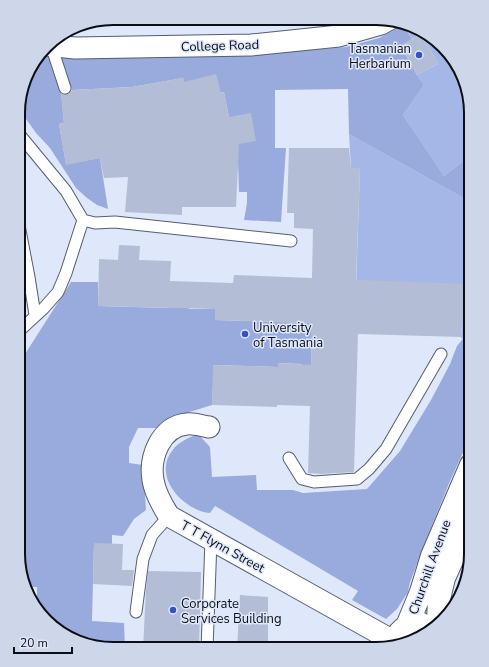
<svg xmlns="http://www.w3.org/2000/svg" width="489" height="667" font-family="'Nunito Sans',sans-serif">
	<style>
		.green { fill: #a5b7e6 }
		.forest { fill: #99abdc }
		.building { fill: #b3bdd5 }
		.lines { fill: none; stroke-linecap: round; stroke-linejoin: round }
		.service-casing { stroke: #555d72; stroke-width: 13 }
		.minor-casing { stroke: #555d72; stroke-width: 23 }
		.tertiary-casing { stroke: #555d72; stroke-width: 24 }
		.service { stroke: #fff; stroke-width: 11 }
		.minor { stroke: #fff; stroke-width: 21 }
		.tertiary { stroke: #fff; stroke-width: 22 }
		.poi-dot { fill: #3551c2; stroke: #dfe7fb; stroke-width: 1.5 }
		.labels { text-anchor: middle; stroke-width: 3; stroke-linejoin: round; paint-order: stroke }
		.street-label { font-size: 13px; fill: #0b0e16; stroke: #dfe7fb }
		.poi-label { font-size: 13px; fill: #0b0e16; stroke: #dfe7fb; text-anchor: start }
		.rim { fill: none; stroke: #0b0e16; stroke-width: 2 }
	</style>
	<rect width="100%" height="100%" fill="#dfe7fb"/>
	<path class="green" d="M404,25L434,37L461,71L471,113V155L444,176L403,115L424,85L417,75L438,64L422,34L412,39Z
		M349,134L467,200L471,203V298L356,289L360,168H351Z
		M462,324H471V329L462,339L461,337Z
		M471,551V561L454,608L451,601L460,577Z"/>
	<path class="forest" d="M403,25L412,39L401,46L417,75L424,85L403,115L444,176L471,155V203L467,200L349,134L348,89L275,90V148H286L281,222L244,220L247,203V192H239L238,162L224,92L192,98L186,97L183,78L132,87L72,90L61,57L275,54L284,52L346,47L379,38Z
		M40,54L50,56L61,91L64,123L59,124L66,164L100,158L108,209L97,205L87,198L76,188L50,148L36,133L19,109V100L31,66Z
		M71,282H98V306L169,308L189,293V309H215V320L312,323L311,368L300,364L279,363L278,367L214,365L212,405L180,415L164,426L156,428H138L129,447V463L143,465L146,510L134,519L123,536L112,535V544H94L92,621L124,623L125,648H101L63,634V631L56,629L37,606V587H26L18,554V365Z
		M471,329V435L450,481L429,533L410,582L408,592L397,609L386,619L352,600L358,591L215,506L210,513C184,511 152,477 172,451C178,442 188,438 198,434L210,447L212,477L256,475L257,490H293L303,493L367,489L400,451L431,400L450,364L457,346Z"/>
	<path class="building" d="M422,34L438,64L417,75L401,45Z
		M216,74L221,93L224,92L229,117L251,113L256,141L239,144L236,207H182V215L125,212L128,177L104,178L100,158L66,165L59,124L64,123L61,94H68L72,90L132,87L183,78L184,82Z
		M289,148H349L351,168H360L356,280L470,284L471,324H462L461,337L358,334L354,472L322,474L308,473L310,406L277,405V407L212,405L213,365L278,367V363L311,365L312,323L215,320V309L98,306L99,259L118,260L119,245L140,246L139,260L171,261L170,281L233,283L234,275L312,278L313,229L294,228V213H287Z
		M94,543L123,544L122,570H134L132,586L93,584Z
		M148,571L201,572L199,648H143L146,590Z
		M240,595L268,597V649H237Z"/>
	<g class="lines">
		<defs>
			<path id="service" d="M51,45L65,88
				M83,220L95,223L115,222L291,241
				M19,225L29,277L35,315
				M18,332L43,309L58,292L66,273L83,220L66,191L19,134
				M289,458L302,479L314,482L357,479L369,469L386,449L441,354
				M136,612L143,559L152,535L169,516
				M207,649L211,540"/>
			<path id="minor" d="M47,45L75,48L251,45L339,36L381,24L390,19
				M209,427C202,426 194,423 187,424C161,426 149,457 153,480C155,493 162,505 169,516L395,642"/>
			<path id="tertiary" d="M438,622L439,599L444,578L471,518
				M407,626L421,592L432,556L471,465
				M395,645C396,631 407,624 420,623"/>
		</defs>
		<use href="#service" class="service-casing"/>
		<use href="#minor" class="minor-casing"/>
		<use href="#tertiary" class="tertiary-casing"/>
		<use href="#service" class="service"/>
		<use href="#minor" class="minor"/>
		<use href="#tertiary" class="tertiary"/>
	</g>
	<g class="poi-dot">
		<circle cx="419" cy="55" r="4"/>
		<circle cx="245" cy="334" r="4"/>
		<circle cx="173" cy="610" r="4"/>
	</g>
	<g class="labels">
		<g class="street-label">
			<text transform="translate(220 45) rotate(-2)" y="5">College Road</text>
			<text transform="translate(223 546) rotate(29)" y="5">T T Flynn Street</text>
			<text transform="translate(429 567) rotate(-70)" y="5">Churchill Avenue</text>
		</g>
		<g class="poi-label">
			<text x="411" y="53" text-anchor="end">Tasmanian<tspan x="411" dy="15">Herbarium</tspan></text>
			<text x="253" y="332">University<tspan x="253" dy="15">of Tasmania</tspan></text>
			<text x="181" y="608">Corporate<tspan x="181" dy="15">Services Building</tspan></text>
		</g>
	</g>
	<path d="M0 0H489V667H0ZM113 25H376A88 88 0 0 1 464 113V554A88 88 0 0 1 376 642H113A88 88 0 0 1 25 554V113A88 88 0 0 1 113 25Z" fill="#ced6e9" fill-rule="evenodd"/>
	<path class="rim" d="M113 25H376A88 88 0 0 1 464 113V554A88 88 0 0 1 376 642H113A88 88 0 0 1 25 554V113A88 88 0 0 1 113 25Z"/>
	<path d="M14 647v6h58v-6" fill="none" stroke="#0b0e16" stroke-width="2"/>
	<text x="20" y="647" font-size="12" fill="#0b0e16" stroke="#dfe7fb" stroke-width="3" paint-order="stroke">20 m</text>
</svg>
